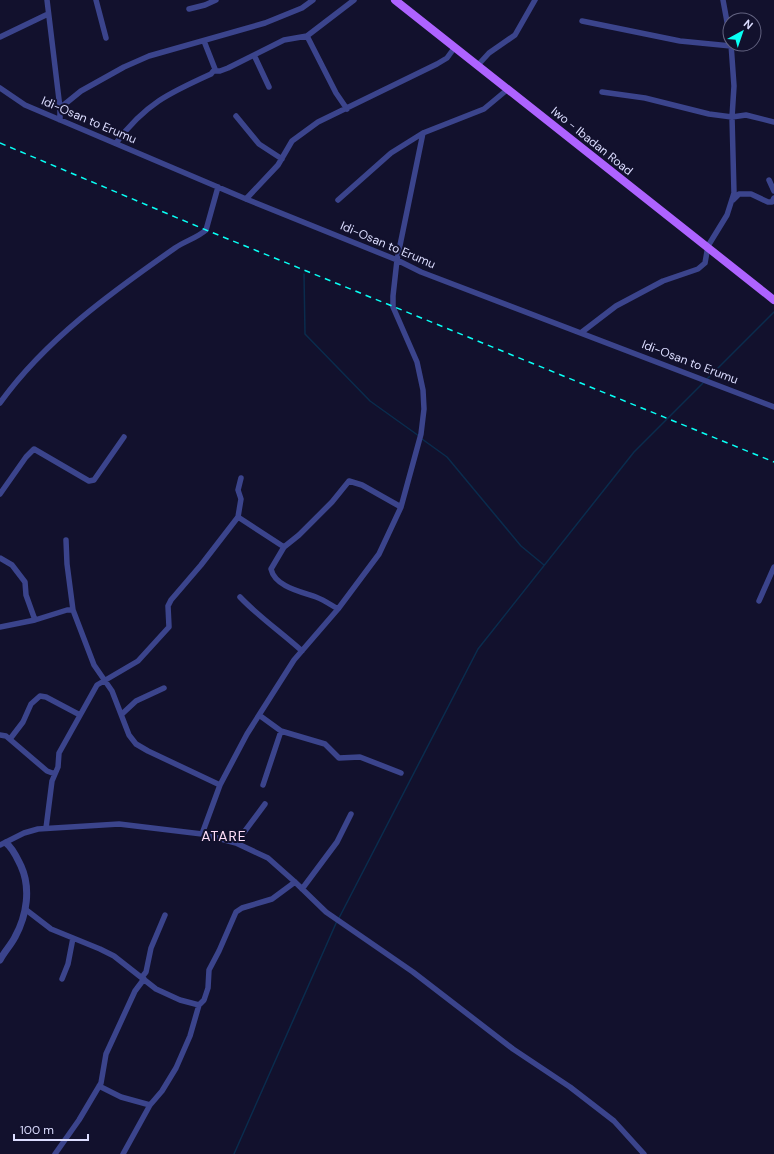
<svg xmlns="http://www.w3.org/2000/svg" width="774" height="1154" font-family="'DM Sans',sans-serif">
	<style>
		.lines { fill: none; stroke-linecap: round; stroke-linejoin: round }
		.stream { stroke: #0a2c4d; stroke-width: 1.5 }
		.minor { stroke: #3b448c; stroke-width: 5.5 }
		.tertiary { stroke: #3b448c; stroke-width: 7 }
		.primary { stroke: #ae63ff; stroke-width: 8 }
		.rail { stroke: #08fff4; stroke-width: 1.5; stroke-dasharray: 6 5; stroke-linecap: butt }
		.labels { text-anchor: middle; stroke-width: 4; stroke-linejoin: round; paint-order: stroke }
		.street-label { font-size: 12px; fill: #dcddff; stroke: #12112d }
		.quarter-label { font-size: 14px; letter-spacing: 1px; fill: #ffdef8; stroke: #12112d }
	</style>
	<rect width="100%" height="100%" fill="#12112d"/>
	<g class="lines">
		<path class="stream" d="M304,274L305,334L370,401L419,436
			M706,380L774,312
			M422,439L447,457L521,546L544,565
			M339,918L478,649L634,452L703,383
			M234,1154L337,921"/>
		<path class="minor" d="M47,0L60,108
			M96,0L106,38
			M723,0L730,38
			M189,9L205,5L216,0
			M582,21L680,41L731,46
			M307,36L336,93L347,109
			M0,37L48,14
			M254,55L269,87
			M478,65L489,53L515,35L535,0
			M214,71H220L228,68L284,40L307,36L354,0
			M0,88L25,105L246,199L397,260L421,272L774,407
			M602,92L645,98L709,114L732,117L746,115L774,122
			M236,116L259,144L282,159
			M60,120V108L81,91L124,67L149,56L265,23L302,8L313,0
			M116,143C145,104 169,93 211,74L215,69L204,41
			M769,180L774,191
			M246,199L278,165L292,141L318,122L437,64L447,58L455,47
			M338,200L391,153L423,133
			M733,200L739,194H751L768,202H772L774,198
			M582,332L616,306L663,281L698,269L705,263L708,246L727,215L734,193L732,117L734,86L731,44
			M0,403C45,340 112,292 175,248C185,241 197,238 206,230L218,187
			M241,478L238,490L241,499L238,517L284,547L299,535L332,502L349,481L362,485L401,507
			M0,494L26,457L34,449L89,481L94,480L124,437
			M66,540L67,564L73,610L94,665L112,691L129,735L136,744L148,751L220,785
			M284,547L271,569C275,587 302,592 316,597C324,600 331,605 338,609
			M0,558L12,565L25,582L26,595L35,620
			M240,597C259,617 281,632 302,651
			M759,601L774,567
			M0,627L35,620L67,610H73
			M122,714L136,701L164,688
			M259,715L281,731L325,744L339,758L360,757L401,773
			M0,735L6,736L47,771L55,774
			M10,739L23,722L31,704L40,696L46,697L80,715
			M263,785L281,731
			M46,828L52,781L58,767L59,753L97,685L138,661L169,627L168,606L171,600L201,565L238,517
			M202,834L220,785L247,734L294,660L338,609L379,554L401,507L421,434L424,409L423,390L417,362L393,307V296L397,260L423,133L484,109L508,89
			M236,843L265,804
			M0,845L24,833L38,829L119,824L202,834L236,843L268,858L295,882L326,912L413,972L513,1049L570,1087L614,1121L644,1154
			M302,889L337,842L351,814
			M25,909L51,929L100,949L114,956L156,989L180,1000L199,1005L204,1000L208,988L209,970L219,951L236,912L242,908L272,899L295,882
			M142,977L146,972L151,948L165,915
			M62,979L68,964L73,938
			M99,1086L121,1097L150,1105
			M55,1154L79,1120L101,1083L106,1054L135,991L144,979
			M123,1154L150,1105L162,1091L176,1068L190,1036L199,1005"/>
		<path class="tertiary" d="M0,960C4,952 11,945 15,937C27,915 31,888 21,866C17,858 13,848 6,843"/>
		<path class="primary" d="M395,0L774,300"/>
		<path class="rail" d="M0,143L206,230L774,462"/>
	</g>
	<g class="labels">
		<g class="street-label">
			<text transform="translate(89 120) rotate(23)" y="4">Idi-Osan to Erumu</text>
			<text transform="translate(592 141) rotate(39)" y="4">Iwo - Ibadan Road</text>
			<text transform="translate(388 245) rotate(23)" y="4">Idi-Osan to Erumu</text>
			<text transform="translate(690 362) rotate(21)" y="4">Idi-Osan to Erumu</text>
		</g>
		<g class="quarter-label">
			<text x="224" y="841">ATARE</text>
		</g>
	</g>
	<g transform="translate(742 32) rotate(40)"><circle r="19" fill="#12112d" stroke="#636381"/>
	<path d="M0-3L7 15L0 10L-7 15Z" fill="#08fff4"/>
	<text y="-6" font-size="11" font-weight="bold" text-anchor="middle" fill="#dcddff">N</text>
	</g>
	<path d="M14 1134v6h74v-6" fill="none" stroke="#dcddff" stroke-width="2"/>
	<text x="20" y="1134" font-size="12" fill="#dcddff" stroke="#12112d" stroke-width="3" paint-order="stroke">100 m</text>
</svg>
